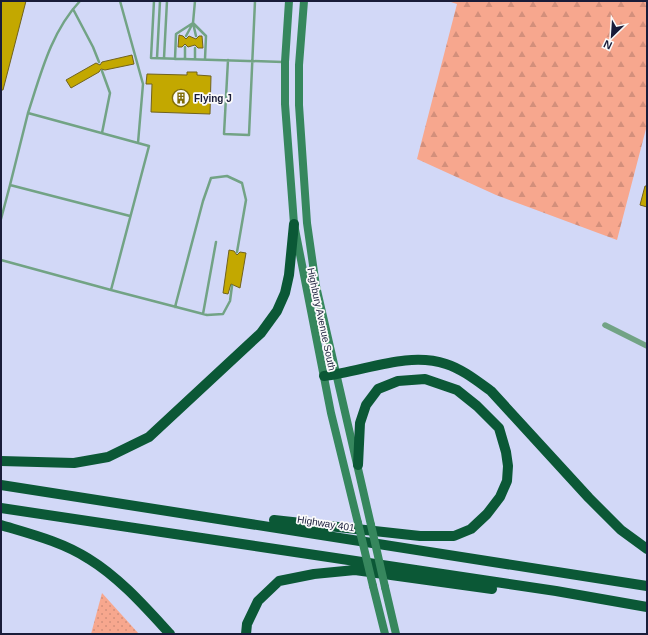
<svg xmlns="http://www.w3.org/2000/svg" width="648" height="635" font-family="Arial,sans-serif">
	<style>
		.grass { fill: url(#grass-dots) }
		.forest { fill: url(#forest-firs) }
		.building { fill: #c3a800; stroke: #70621e }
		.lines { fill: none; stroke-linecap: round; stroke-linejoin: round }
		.service { stroke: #72a385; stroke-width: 2.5 }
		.minor { stroke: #72a385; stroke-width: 5.5 }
		.secondary { stroke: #36875d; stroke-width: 8 }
		.motorway { stroke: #0b5836; stroke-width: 10 }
		.secondary-bridge { stroke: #36875d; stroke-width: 8 }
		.labels { text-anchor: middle; stroke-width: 3.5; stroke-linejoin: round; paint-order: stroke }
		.poi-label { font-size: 10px; font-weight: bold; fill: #191c39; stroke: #fbfbfb; text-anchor: start }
		.street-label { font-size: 10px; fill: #191c39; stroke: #fbfbfb }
	</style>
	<defs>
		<pattern id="grass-dots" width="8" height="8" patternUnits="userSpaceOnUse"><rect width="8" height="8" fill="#f7a78e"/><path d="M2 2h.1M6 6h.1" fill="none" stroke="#d38f7b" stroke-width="1.8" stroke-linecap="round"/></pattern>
		<pattern id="forest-firs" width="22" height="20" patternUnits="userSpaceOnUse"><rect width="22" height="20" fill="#f7a78e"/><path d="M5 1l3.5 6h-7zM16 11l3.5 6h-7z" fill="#d38f7b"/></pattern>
	</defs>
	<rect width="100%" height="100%" fill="#d2d8f7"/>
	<path class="grass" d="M102,593L139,634H91Z"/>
	<path class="forest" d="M448,1H647V125L617,240L496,195L417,159L457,4Z"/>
	<path class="building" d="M1,1H26L3,90H1Z
		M179,35L183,36L186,39L189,36L196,39L199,36H202L203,48H198L195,45L188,47L185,44L182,47H178Z
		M132,55L134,64L105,70L101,69L99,72L71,88L66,80L96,63L100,65L102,62Z
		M187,72H197V75L211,76L210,114L151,112L152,84H146L147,74L187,75Z
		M645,186H647V207L640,205Z
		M229,250L234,251L237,255L240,252L246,253L240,288L231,284L228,294L223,293Z"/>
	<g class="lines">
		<path class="service" d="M80,1C51,32 41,73 28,113L149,146L111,290L207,315L223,314L230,301L232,286
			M120,1L143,84L138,143
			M154,1L151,58L283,62
			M195,1L193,23L196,36
			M73,9L93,47L99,62
			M193,23L206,36L205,59
			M186,36L193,23
			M157,58L160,1
			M164,58L167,1
			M175,59L176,34L193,23
			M185,59V47
			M195,59V48
			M228,60L224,134L249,135L255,1
			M28,113L10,185L130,216
			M102,133L110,93L102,71
			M1,219L10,185
			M1,260L111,290
			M175,307L203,201L211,178L227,176L242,183L246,200L237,252
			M203,314L216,242"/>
		<path class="minor" d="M605,325L647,346"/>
		<path class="secondary" d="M289,1L285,62V104L294,224L331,413L358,523
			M304,1L299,65V105L307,223L316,286L371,525
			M373,586L385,634
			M385,587L396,634"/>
		<path class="motorway" d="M324,376C363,372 407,351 446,364C462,369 477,381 491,391L589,498L621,530L647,549
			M1,461L74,463L108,457L149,437L261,333L277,311L285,293L289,275L294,224
			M1,485L647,586
			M1,508L556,591L647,607
			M274,520L420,536H454L471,529L487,514L500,497L507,481L508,466L506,452L499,428L477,406L457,390L425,379L398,381L378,389L366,405L360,423L358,465
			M1,525C31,534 63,542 89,559C120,578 146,608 170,634
			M246,634L247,624L258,601L279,581L314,574L355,570L492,589"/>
		<path class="secondary-bridge" d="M358,523L373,586
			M371,525L385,587"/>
	</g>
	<defs>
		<symbol id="building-ring" viewBox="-11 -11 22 22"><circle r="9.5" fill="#fbfbfb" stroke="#7f6d08" stroke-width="1.5"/><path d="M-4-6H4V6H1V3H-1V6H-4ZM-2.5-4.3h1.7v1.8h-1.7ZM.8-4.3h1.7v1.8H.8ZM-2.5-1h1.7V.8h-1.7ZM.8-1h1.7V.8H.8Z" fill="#7f6d08"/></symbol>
	</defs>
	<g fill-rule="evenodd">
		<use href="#building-ring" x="171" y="88" width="20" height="20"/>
	</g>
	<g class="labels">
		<g class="poi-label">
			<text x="194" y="102">Flying J</text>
		</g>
		<g class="street-label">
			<text transform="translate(322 319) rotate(78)" y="4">Highbury Avenue South</text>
			<text transform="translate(326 523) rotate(9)" y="4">Highway 401</text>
		</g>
	</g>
	<rect width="648" height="635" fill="none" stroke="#191c39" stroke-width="4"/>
	<g transform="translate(612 36) rotate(205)" stroke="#fbfbfb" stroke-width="3" paint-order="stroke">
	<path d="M0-3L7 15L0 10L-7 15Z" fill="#191c39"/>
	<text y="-6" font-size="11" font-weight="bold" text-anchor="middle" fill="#191c39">N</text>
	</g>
</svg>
